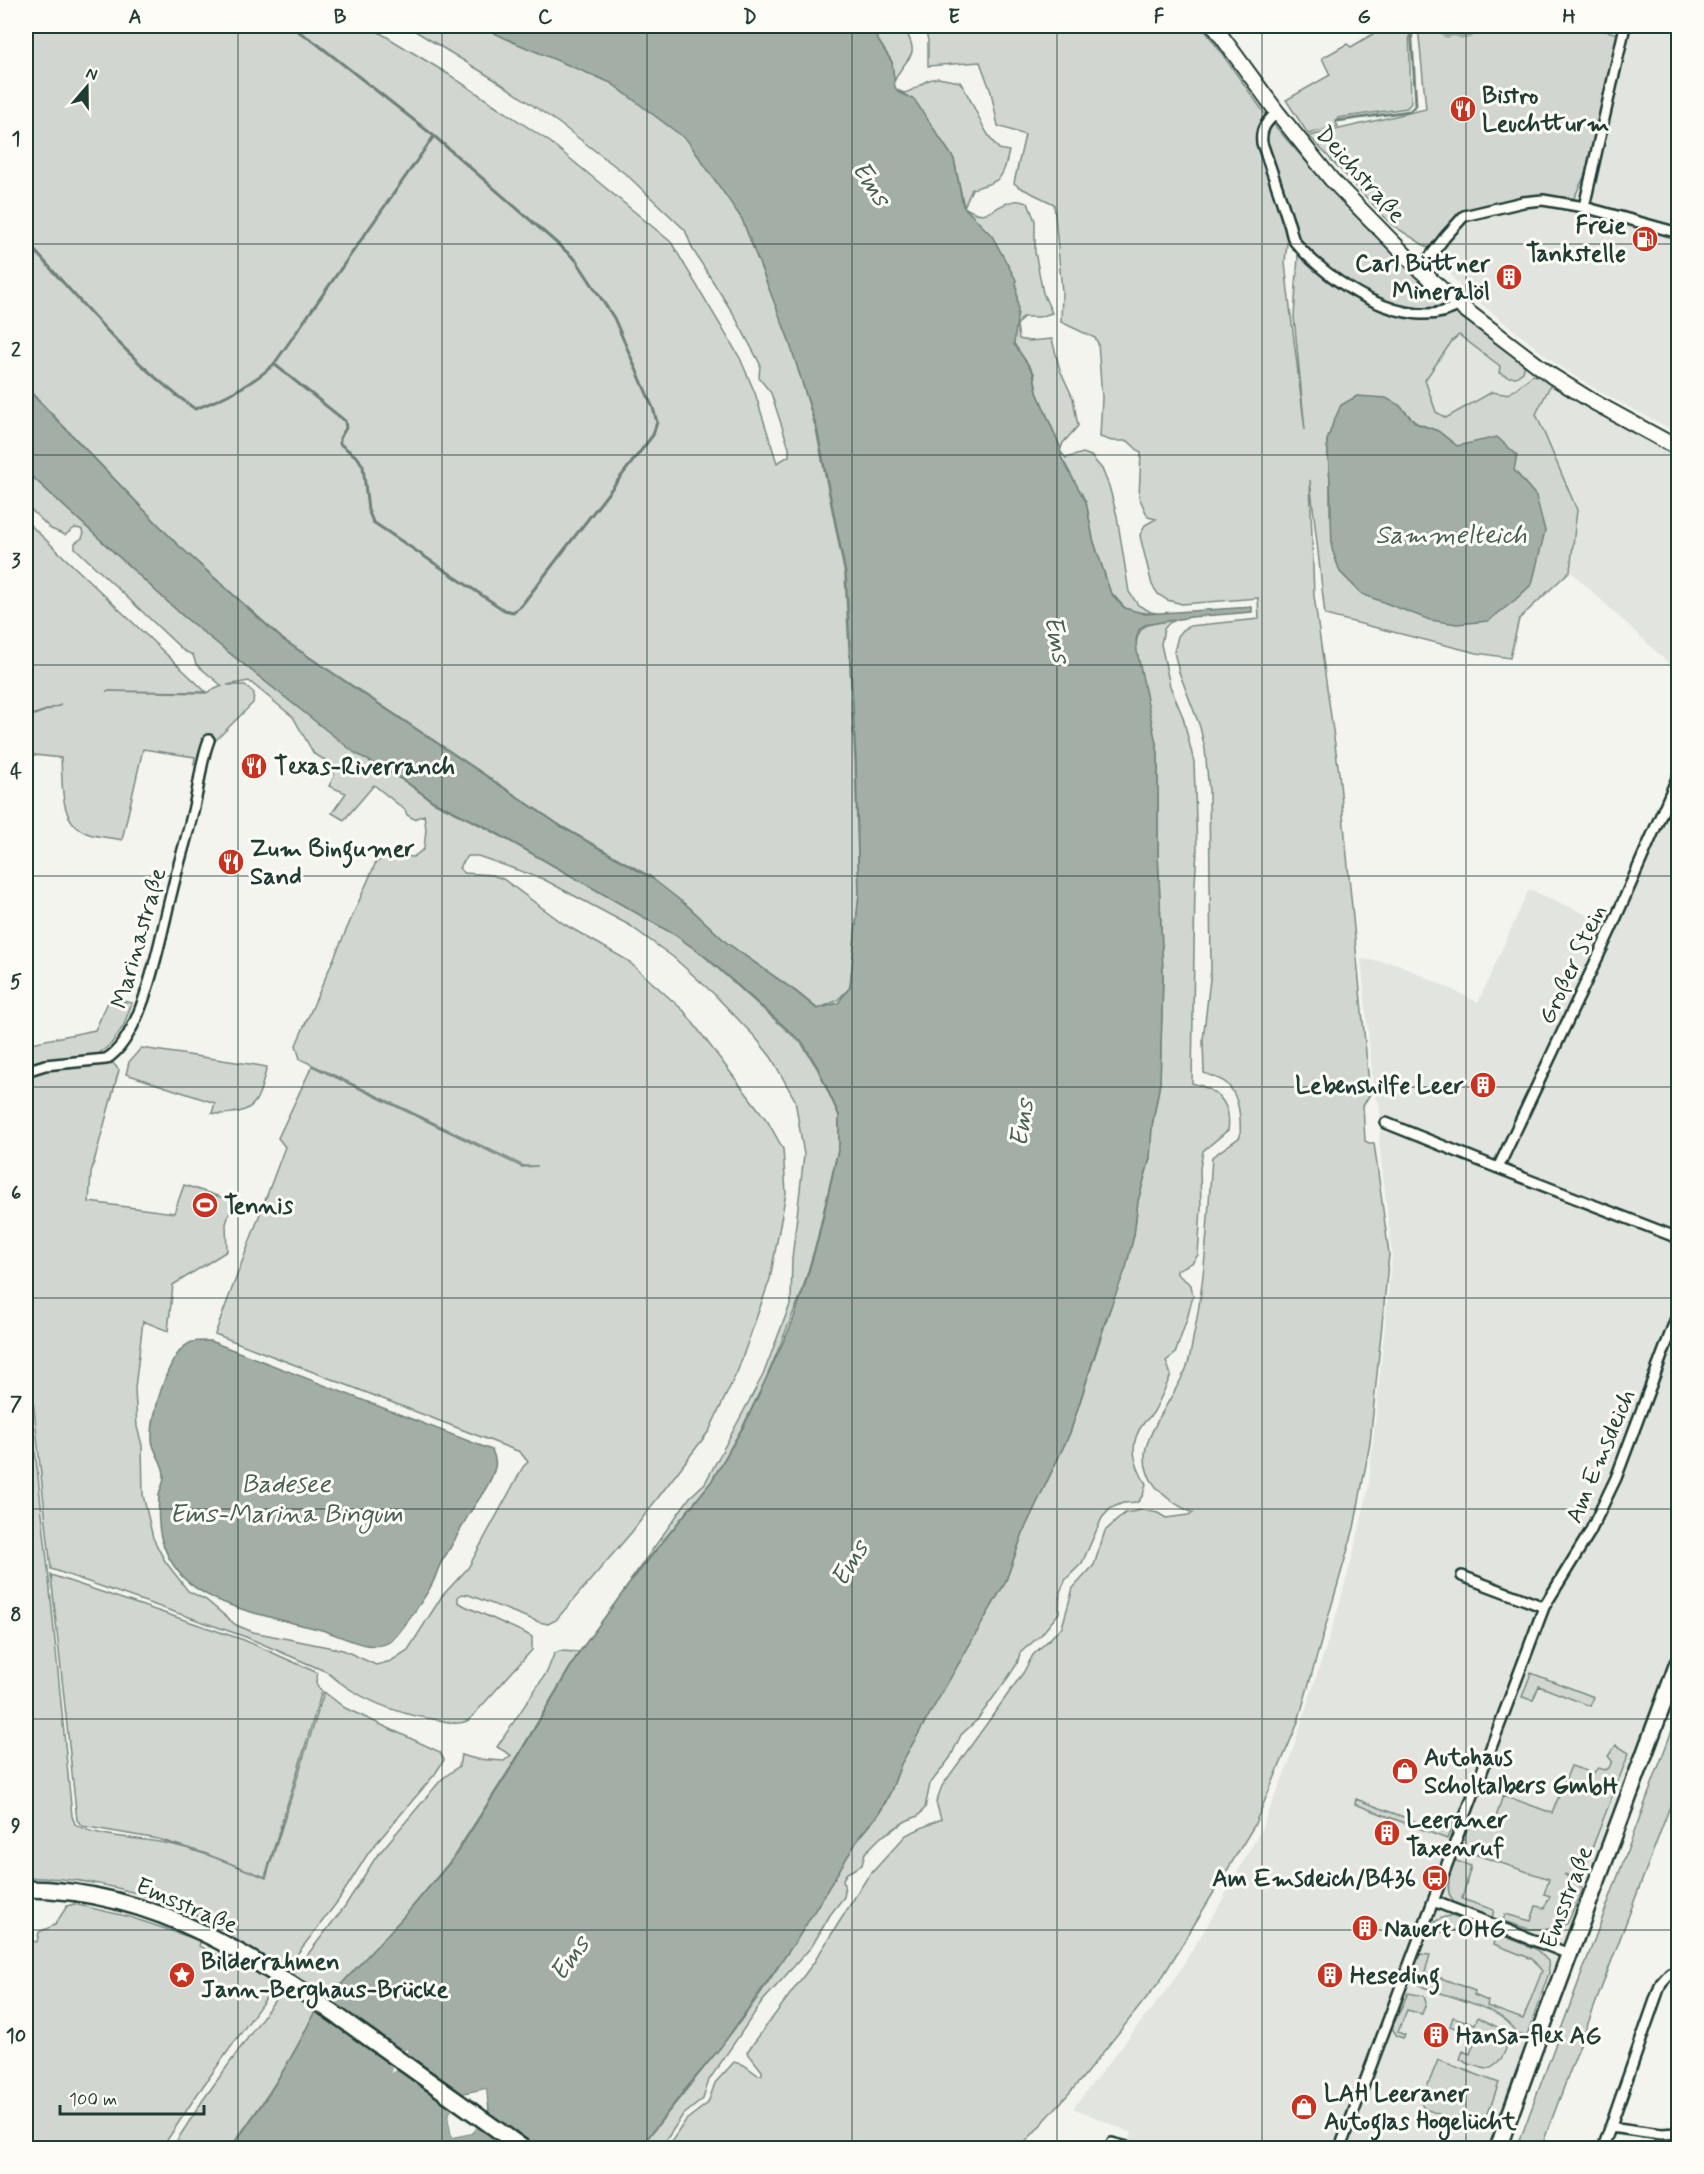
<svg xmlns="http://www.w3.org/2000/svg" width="1704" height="2174" font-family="Mynerve,sans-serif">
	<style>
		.built { fill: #e2e5df }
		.green { fill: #d1d6d1; stroke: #788a82; stroke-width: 1.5; fill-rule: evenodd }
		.water { fill: #a3aea7; stroke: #6e8179; stroke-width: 1.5; fill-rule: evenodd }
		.pier { fill: #f4f4ef; fill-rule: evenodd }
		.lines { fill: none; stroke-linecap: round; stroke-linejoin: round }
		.stream { stroke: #6e8179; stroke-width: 3 }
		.canal { stroke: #a3aea7; stroke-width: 10 }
		.minor-casing { stroke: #1f3d34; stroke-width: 14 }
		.secondary-casing { stroke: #1f3d34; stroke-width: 18 }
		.primary-casing { stroke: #1f3d34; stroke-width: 20 }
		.minor { stroke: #fdfcf7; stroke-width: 9 }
		.secondary { stroke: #fdfcf7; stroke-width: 14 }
		.primary { stroke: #fdfcf7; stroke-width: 15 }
		.grid { fill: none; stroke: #1f3d34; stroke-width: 1.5; stroke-opacity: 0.55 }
		.labels { text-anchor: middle; stroke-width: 6; stroke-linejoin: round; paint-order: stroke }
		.poi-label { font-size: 24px; font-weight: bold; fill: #1f3d34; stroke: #fdfcf7; text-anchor: start }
		.street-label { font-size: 24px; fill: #1f3d34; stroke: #fdfcf7 }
		.water-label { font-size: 26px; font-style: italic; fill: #475f56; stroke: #fdfcf7 }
		.neatline { fill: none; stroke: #1f3d34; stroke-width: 2 }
		.grid-label { font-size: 20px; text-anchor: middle; font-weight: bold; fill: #1f3d34 }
	</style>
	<rect width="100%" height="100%" fill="#f4f4ef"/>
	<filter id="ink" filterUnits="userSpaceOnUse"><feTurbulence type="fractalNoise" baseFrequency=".0167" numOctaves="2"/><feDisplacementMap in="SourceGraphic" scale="12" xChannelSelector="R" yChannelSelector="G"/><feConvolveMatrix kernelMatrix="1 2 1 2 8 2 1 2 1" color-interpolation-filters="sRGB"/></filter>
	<g filter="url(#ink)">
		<path class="built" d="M1585,26H1678V433L1602,393L1560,367L1461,288L1433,251L1619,34Z
			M1459,335L1501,366L1523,372L1525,364L1545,378L1533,376L1510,393L1504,394L1498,392L1480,397L1463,410L1446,418L1436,412L1425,380L1452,341Z
			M1552,382L1678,457V672L1570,571L1577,510L1536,414Z
			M1678,768V1638L1639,1766L1580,1923L1548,1978L1490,2148H1127L1132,2133L1073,2108L1171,1984L1215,1913L1262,1827L1286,1770L1338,1609L1354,1550L1368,1491L1392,1254L1379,1142L1381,1123L1379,1103L1374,1094L1361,959L1396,963L1478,1002L1529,889L1608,924Z"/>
		<path class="green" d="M26,26H369L448,74L550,142L671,242L740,358L755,393L777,463L789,456V448L771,393L759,378L760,364L734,315L693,250L685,230L628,176L560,124L500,83L407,26H489L659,88L742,219L789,338L816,429L845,575L855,761L859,895L850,988L836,1001L818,1009L797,992L727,943L689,907L654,881L653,878L563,827L283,639L177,544L26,387Z
			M869,26H903C923,60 906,53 894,82L892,76V62Z
			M924,26H1202L1266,115L1258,127L1257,139L1288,233L1285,262L1288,291L1305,430L1294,317L1299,240L1261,137L1270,120C1348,212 1427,293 1525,364L1523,372L1516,377H1508L1499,373L1500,366L1459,335L1452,341L1425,380L1436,412L1446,418L1492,392L1504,394L1510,393L1533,375L1545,378L1552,382L1536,414L1577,510L1570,571L1519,619L1510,658L1477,653L1325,615L1310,480L1314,596L1339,773L1370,1094L1363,1106L1365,1141L1369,1143H1374L1389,1254L1370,1443L1354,1528L1297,1725L1254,1826L1160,1981L1080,2081L1020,2148H667L686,2120L708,2103L715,2083L734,2062L744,2065L758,2075H762V2071L747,2052L814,1962L867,1878L906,1835L941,1819L936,1802L942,1786L1023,1673L1033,1655L1062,1627L1073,1588L1094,1565L1105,1531L1125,1513L1142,1510L1158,1513L1166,1518L1188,1515L1193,1513C1169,1502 1143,1484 1145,1454C1146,1433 1177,1391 1186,1369C1191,1357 1192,1341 1195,1329C1206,1272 1208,1214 1212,1157L1240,1137C1241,1120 1240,1096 1226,1083C1221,1079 1211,1076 1204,1073L1203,1040L1211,970L1209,791L1205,749L1200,727L1179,672L1174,652L1178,636L1183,630L1190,626L1259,619L1258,598L1182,604L1167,600L1158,594L1152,585L1141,540L1140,535L1145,525L1156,519L1148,517L1139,497L1141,453L1128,441H1112L1100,437L1102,398L1098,343L1095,338L1061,322L1062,292L1054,204L1019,187L1014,183L1025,135L998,126L991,92L980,62L928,66V40ZM1399,405L1416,423L1438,431L1457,446L1514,470L1536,496L1532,584L1488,621L1330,515V480L1327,441L1333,423Z
			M1370,26H1409L1411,103L1407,108L1338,118L1336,123L1338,126L1308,134L1286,100L1330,75L1322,58L1347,44L1351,47L1373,34Z
			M1418,26H1585L1619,34L1589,166L1574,198L1529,200L1464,214L1433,251L1392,225L1309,136L1426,109Z
			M938,78L960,82C975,104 981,130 999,149L1009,151C1002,181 1002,180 972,189L964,207C989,223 991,206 1014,201C1018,200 1024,202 1028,203L1035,221V252L1043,293L1052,313L1039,317H1023L1017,325L1019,339L1029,341L1052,339L1060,370L1073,398L1078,426L1063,443L1060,451L1066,458L1083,453L1091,456L1102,469L1109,486L1117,516L1129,592L1138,605L1151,612L1161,614L1135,612L1125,608L1110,591L1093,539L1086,502L1061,457L1060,447L1037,392L1034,373L1014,344L972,217L964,207L954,159L914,100L897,90L904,93C920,89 920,80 938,78Z
			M26,471L183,616L356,753L404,781L433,802L486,828L676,935L705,957L802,1044L817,1068L839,1116V1145L817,1240L802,1292L766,1379L744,1424L711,1482L630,1581L690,1497L705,1483L763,1375L791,1302L792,1259L804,1155L795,1100L771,1057L755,1037L714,994L673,957L629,925L543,879L478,856H468L459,868L464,873L493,875L503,879L564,924L627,960L684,1011L768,1122L783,1149L786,1193L770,1279L738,1370L709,1431L631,1533L556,1620L548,1624L539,1622L469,1595L462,1594L458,1597V1602L465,1606L525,1633L532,1637V1650L469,1720C456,1727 448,1721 433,1719C396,1714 356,1698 327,1672L246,1637L51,1569L26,1334V1075L49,1069L112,1062L119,1070L91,1173L89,1202L174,1213L184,1185L233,1201L226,1224L227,1251L173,1285L168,1331L143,1321L135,1388L137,1427L142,1445L143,1495L153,1538L165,1561L188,1591L206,1600L236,1625L253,1632L343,1650L376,1665L391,1661L408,1650L442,1596L468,1568L523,1467L528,1462L520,1452L215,1334L285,1147L278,1138L312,1066L522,1167L538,1166H524L300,1059L296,1045L376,862L391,855L413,857L424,849L426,829L424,815L414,819L407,815L405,810L374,785L344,820L332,813L346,793L329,786L334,776V765L314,754L293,717L249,681L227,685H245L254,693L253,703L209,747L202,746L198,764H194L195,757L143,749L122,840C112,838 100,837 89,834C58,824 63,784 61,758L26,754V718L61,705L26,717V521L206,692L106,691L206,693L222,686L196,664L193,655L184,651L75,548V543L82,538L84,533L81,529L75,528L65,535L51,529L26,505Z
			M1178,619L1169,623L1164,629L1161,644L1170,686L1183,717L1194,762L1197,850L1195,884L1192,1083C1217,1089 1232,1103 1228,1130L1203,1151L1200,1168L1201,1208L1198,1255L1192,1263L1177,1270V1274L1191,1285L1193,1296L1187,1319L1175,1354L1166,1361L1171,1375C1165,1388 1160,1401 1153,1413C1150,1417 1146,1420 1143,1424C1128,1444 1134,1464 1146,1484L1143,1495L1138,1502L1123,1503L1111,1508L1102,1518L1082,1563L1066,1579L1060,1592L1059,1613L1041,1635L1020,1653L1017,1664L1009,1676L977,1720L961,1735L950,1758L930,1784L925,1808L918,1816L906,1821L881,1837L865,1853L862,1865L847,1873L843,1879L845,1892L844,1897L830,1915L812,1946L762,2002L709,2080L703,2099L682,2116L661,2148H640C677,2100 717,2054 753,2004C791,1951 824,1894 858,1839C864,1830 872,1823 879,1814C889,1799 895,1781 901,1764L1005,1583L1024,1530L1070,1433L1134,1235L1138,1201L1150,1158L1152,1126L1160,1083L1163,974L1158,853V753L1136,651C1135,620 1154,623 1178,619Z
			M110,998L132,1003L123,1027L111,1044L97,1055L51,1059L26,1066V1044L95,1030Z
			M141,1048L256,1065L267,1067C260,1090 260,1111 232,1113C225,1114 219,1115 212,1113L215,1103L126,1074L129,1062Z
			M26,1365L48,1569L72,1816L75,1824C92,1837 142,1838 165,1843C200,1850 233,1865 266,1878L324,1692L345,1708L440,1752L444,1760L435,1774L369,1852L338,1901L298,1953L196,2096L162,2148H26V1940L37,1942L39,1932L55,1925L67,1906L74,1904L130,1917L201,1941L199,1946L220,1956L235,1930L212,1918L210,1921C153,1895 89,1876 26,1878Z
			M51,1575L244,1640L318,1673C315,1681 315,1686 322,1691L265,1877L204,1853L158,1839L82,1826L77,1820Z
			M559,1651L579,1652L514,1762L452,1859L408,1912L313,2015C291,2063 261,2106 230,2148H172L203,2100L305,1958L345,1906L376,1857L441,1780L459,1766L461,1755L476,1759L504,1761L511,1755L497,1747L547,1672L554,1654Z
			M1531,1673L1594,1697L1590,1706L1539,1686L1533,1700L1522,1697Z
			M1678,1714V1785L1541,2148H1517Z
			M1616,1745L1629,1753L1580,1879L1564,1874L1583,1889L1567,1924L1550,1929H1529L1503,1921L1505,1914L1531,1921L1536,1906L1544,1908L1550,1896L1544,1894L1549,1879L1474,1854L1472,1857L1457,1852L1469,1820L1480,1824L1484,1821L1494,1824L1503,1795L1552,1813L1571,1766L1593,1773L1598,1768L1604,1770L1609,1768L1612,1761L1608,1756Z
			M1356,1799L1430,1827L1433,1821L1445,1825L1448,1819L1454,1821L1447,1839L1355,1804Z
			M1454,1860L1471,1866L1462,1899L1494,1910L1492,1918C1454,1905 1439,1905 1454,1860Z
			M1451,1916L1475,1924L1478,1929L1476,1932L1451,1930V1932L1431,1933L1429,1930C1433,1920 1441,1917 1451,1916Z
			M1497,1935H1501L1536,1949L1548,1961L1549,1973L1527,2036L1517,2034C1504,2007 1448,1997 1423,1987C1409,1978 1413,1968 1419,1954L1430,1955L1425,1972L1475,1991L1474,1995L1488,2001L1487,2006L1523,2019L1542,1971L1532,1959L1494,1944Z
			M1408,1993L1424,1996L1426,2003L1422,2014L1407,2010L1398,2032L1405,2035L1403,2038L1397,2036L1392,2028Z
			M1453,2017L1475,2024L1478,2017L1503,2030C1512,2046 1503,2063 1486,2069L1468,2064L1460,2059L1463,2051L1470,2054L1475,2040L1468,2038L1469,2033L1450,2026Z
			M1438,2060L1499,2083L1482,2130L1425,2109L1421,2102Z"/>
		<path class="water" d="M480,26H869L892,62L895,87L899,93L914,99L954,159L963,206L992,236L1016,280L1018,310L1014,344L1033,372L1037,392L1060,447L1061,457L1086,502L1093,539L1110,591L1117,601L1125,608L1145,614L1252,607V612L1191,617L1145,625L1139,630L1136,640L1137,651L1158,753V853L1163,974L1160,1083L1152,1126L1150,1158L1138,1201L1134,1235L1126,1268L1106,1319L1070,1433L1024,1530L1005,1583L901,1764L891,1791L879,1813L860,1836L798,1938L721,2047L683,2092L640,2148H231C262,2106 291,2063 313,2015L408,1912L453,1859L515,1762L580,1651L629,1584L711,1482L745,1424L792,1323L803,1291L818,1240L839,1146V1115L818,1068L803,1043L706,957L675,935L486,827L433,801L405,781L355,753L183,616L26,471V388L177,544L283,640L562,827L653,879L691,909L727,943L796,992L817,1009L838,1003L850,987L859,893L856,761L846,574L817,429L788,338L742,219L687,140L611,83L513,42ZM486,2089L489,2110L472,2133L452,2137L448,2116L465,2093Z
			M1357,396L1386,398L1399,405L1416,423L1438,431L1457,446L1497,437L1517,455L1514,470L1536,496L1545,531L1532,584L1514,601L1488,621L1457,624L1430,620L1362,594L1340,572L1332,549L1330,480L1327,441L1333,423L1341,405Z
			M210,1341L492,1450C495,1457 497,1463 494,1471C489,1487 478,1500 469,1514C460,1530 452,1546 442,1561C437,1569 436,1578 431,1586C426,1596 399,1635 391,1641C370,1655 340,1634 318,1629C279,1619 208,1607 181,1575C159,1549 157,1527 159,1495C160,1489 164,1483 164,1477C165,1463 152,1452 152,1439C151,1416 168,1350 192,1342C197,1341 205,1341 210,1341Z"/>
		<path class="pier" d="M326,1997L403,2051L408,2049V2055L463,2094L486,2089L488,2112L539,2148H507L477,2127L472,2133L452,2137L448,2116L452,2110L397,2070L391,2073L392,2067L313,2010ZM483,2093L486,2109L470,2131L454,2133L451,2117L467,2095Z"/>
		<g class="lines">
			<path class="stream" d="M1337,121L1410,111L1416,105L1411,26
				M26,241C79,299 130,363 195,409C222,399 253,384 274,364L434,136L316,43L290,26
				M274,364L345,421L346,428L340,438V444L358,458L363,466L368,510L373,522L504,610L513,612L521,606L653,435L657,422L653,408L614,318L576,260L434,136"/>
			<path class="canal" d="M1441,27L1447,33L1454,31L1463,34L1469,33"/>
			<defs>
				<path id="minor" d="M1277,112C1267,122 1260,128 1262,143C1271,169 1280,195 1288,221C1291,227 1291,237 1295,242C1327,281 1409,336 1459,305
					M1584,207L1625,26
					M1420,270L1445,237L1464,216L1523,202L1543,200L1584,207L1675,232
					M1678,776L1611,929L1498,1168L1678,1238
					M26,1071L45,1065L106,1059C144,1038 161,932 172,891C179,861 189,832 195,802C200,781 201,760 209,740
					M1386,1123L1498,1168
					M1462,1576L1544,1607
					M1433,1901L1569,1954
					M1610,2127L1661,2134L1678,2133
					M1112,2143L1131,2148
					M1340,2148L1544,1607L1590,1532L1616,1478L1678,1313
					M1603,2148L1661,1983L1670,1973L1678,1969"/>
				<path id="secondary" d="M1214,26L1277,112L1331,179L1420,270L1459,305L1552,376L1592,401L1678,448"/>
				<path id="primary" d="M26,1889C159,1890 259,1960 363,2034C416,2072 470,2110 523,2148
					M1498,2148C1556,1986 1619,1825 1678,1663"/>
			</defs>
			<use href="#minor" class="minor-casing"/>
			<use href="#secondary" class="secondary-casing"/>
			<use href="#primary" class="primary-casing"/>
			<use href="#minor" class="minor"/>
			<use href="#secondary" class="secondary"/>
			<use href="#primary" class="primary"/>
		</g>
	</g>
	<path class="grid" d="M238,26V2148M442,26V2148M647,26V2148M852,26V2148M1057,26V2148M1262,26V2148M1466,26V2148M26,244H1678M26,455H1678M26,665H1678M26,876H1678M26,1087H1678M26,1298H1678M26,1509H1678M26,1719H1678M26,1930H1678"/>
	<defs>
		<symbol id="restaurant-disc" viewBox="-11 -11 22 22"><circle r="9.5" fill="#c8321e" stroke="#fdfcf7"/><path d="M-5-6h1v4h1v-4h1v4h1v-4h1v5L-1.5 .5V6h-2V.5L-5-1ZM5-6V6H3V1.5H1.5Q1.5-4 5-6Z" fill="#fff"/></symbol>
		<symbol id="fuel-disc" viewBox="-11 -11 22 22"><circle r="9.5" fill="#c8321e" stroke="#fdfcf7"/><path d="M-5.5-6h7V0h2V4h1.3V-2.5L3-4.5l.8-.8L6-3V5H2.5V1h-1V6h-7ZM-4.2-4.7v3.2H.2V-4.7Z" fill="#fff"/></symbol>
		<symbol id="building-disc" viewBox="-11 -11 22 22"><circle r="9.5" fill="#c8321e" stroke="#fdfcf7"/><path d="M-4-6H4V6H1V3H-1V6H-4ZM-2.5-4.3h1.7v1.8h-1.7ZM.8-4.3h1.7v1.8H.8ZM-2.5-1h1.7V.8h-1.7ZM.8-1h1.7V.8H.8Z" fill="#fff"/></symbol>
		<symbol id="stadium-disc" viewBox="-11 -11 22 22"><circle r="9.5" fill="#c8321e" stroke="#fdfcf7"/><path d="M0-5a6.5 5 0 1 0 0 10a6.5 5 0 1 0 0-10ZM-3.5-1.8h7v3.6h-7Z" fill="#fff"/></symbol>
		<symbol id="shop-disc" viewBox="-11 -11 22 22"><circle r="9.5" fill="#c8321e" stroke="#fdfcf7"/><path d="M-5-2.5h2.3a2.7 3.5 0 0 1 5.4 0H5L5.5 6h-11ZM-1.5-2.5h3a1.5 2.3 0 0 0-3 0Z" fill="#fff"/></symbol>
		<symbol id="bus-disc" viewBox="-11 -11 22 22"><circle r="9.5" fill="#c8321e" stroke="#fdfcf7"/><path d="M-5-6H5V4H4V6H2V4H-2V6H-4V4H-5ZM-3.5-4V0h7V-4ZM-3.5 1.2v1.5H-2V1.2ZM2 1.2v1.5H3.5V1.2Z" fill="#fff"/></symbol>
		<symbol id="sight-disc" viewBox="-11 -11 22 22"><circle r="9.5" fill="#c8321e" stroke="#fdfcf7"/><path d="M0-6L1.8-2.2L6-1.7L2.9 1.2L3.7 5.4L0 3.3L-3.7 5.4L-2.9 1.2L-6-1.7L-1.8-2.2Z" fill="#fff"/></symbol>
	</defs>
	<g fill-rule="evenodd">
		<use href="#restaurant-disc" x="1448" y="94" width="30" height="30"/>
		<use href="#fuel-disc" x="1630" y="224" width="30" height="30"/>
		<use href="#building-disc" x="1494" y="262" width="30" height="30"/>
		<use href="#restaurant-disc" x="239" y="751" width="30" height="30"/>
		<use href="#restaurant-disc" x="216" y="847" width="30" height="30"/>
		<use href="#building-disc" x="1468" y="1070" width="30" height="30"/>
		<use href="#stadium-disc" x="190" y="1190" width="30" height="30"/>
		<use href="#shop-disc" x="1390" y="1756" width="30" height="30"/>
		<use href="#building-disc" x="1372" y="1818" width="30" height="30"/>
		<use href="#bus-disc" x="1420" y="1863" width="30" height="30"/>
		<use href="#building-disc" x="1350" y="1913" width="30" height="30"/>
		<use href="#sight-disc" x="167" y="1960" width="30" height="30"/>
		<use href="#building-disc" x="1315" y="1960" width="30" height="30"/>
		<use href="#building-disc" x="1421" y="2020" width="30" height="30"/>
		<use href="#shop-disc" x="1289" y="2092" width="30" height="30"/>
	</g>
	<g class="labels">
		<g class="poi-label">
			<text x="1482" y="103">Bistro<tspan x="1482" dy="28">Leuchtturm</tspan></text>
			<text x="1626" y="233" text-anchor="end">Freie<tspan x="1626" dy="28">Tankstelle</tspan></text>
			<text x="1490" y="271" text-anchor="end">Carl Büttner<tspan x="1490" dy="28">Mineralöl</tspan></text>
			<text x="274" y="774">Texas-Riverranch</text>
			<text x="250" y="856">Zum Bingumer<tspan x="250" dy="28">Sand</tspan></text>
			<text x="1464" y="1093" text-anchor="end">Lebenshilfe Leer</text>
			<text x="224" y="1213">Tennis</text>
			<text x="1424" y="1765">Autohaus<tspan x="1424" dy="28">Scholtalbers GmbH</tspan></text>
			<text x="1406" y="1827">Leeraner<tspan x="1406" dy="28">Taxenruf</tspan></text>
			<text x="1416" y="1886" text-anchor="end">Am Emsdeich/B436</text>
			<text x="1384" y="1936">Nauert OHG</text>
			<text x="201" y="1969">Bilderrahmen<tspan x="201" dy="28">Jann-Berghaus-Brücke</tspan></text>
			<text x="1350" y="1983">Heseding</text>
			<text x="1456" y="2043">Hansa-flex AG</text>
			<text x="1324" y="2101">LAH Leeraner<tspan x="1324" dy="28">Autoglas Hogelücht</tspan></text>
		</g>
		<g class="street-label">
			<text transform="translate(1361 174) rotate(48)" y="8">Deichstraße</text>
			<text transform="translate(138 938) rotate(-74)" y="8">Marinastraße</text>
			<text transform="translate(1572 964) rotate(-65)" y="8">Großer Stein</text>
			<text transform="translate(1600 1456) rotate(-67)" y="8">Am Emsdeich</text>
			<text transform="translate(1566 1897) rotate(-69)" y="8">Emsstraße</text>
			<text transform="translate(187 1905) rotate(23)" y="8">Emsstraße</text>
		</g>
		<g class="water-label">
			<text transform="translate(872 183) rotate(57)" y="9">Ems</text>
			<text x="1451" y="543">Sammelteich</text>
			<text transform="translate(1058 639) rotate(79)" y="9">Ems</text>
			<text transform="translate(1021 1123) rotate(-81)" y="9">Ems</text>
			<text x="286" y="1492">Badesee<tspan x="286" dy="30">Ems-Marina Bingum</tspan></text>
			<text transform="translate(849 1563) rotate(-58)" y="9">Ems</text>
			<text transform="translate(569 1958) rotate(-54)" y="9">Ems</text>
		</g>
	</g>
	<rect width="1704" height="2174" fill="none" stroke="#fdfcf7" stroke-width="66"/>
	<g transform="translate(87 87) rotate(20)" stroke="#fdfcf7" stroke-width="4.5" paint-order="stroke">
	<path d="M0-4.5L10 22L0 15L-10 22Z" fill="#1f3d34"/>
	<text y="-9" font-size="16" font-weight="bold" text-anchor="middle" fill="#1f3d34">N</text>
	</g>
	<path d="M60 2105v9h144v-9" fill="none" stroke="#1f3d34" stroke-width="3"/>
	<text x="69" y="2105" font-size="18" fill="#1f3d34" stroke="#fdfcf7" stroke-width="4.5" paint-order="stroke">100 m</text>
	<rect x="33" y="33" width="1638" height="2108" class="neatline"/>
	<g class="grid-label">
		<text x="135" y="23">A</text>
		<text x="340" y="23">B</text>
		<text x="545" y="23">C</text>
		<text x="750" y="23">D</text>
		<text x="954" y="23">E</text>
		<text x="1159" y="23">F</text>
		<text x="1364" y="23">G</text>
		<text x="1569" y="23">H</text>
		<text x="16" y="145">1</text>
		<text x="16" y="356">2</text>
		<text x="16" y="567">3</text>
		<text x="16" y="778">4</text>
		<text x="16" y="988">5</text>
		<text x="16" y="1199">6</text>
		<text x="16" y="1410">7</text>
		<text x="16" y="1621">8</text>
		<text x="16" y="1832">9</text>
		<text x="16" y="2042">10</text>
	</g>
</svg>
